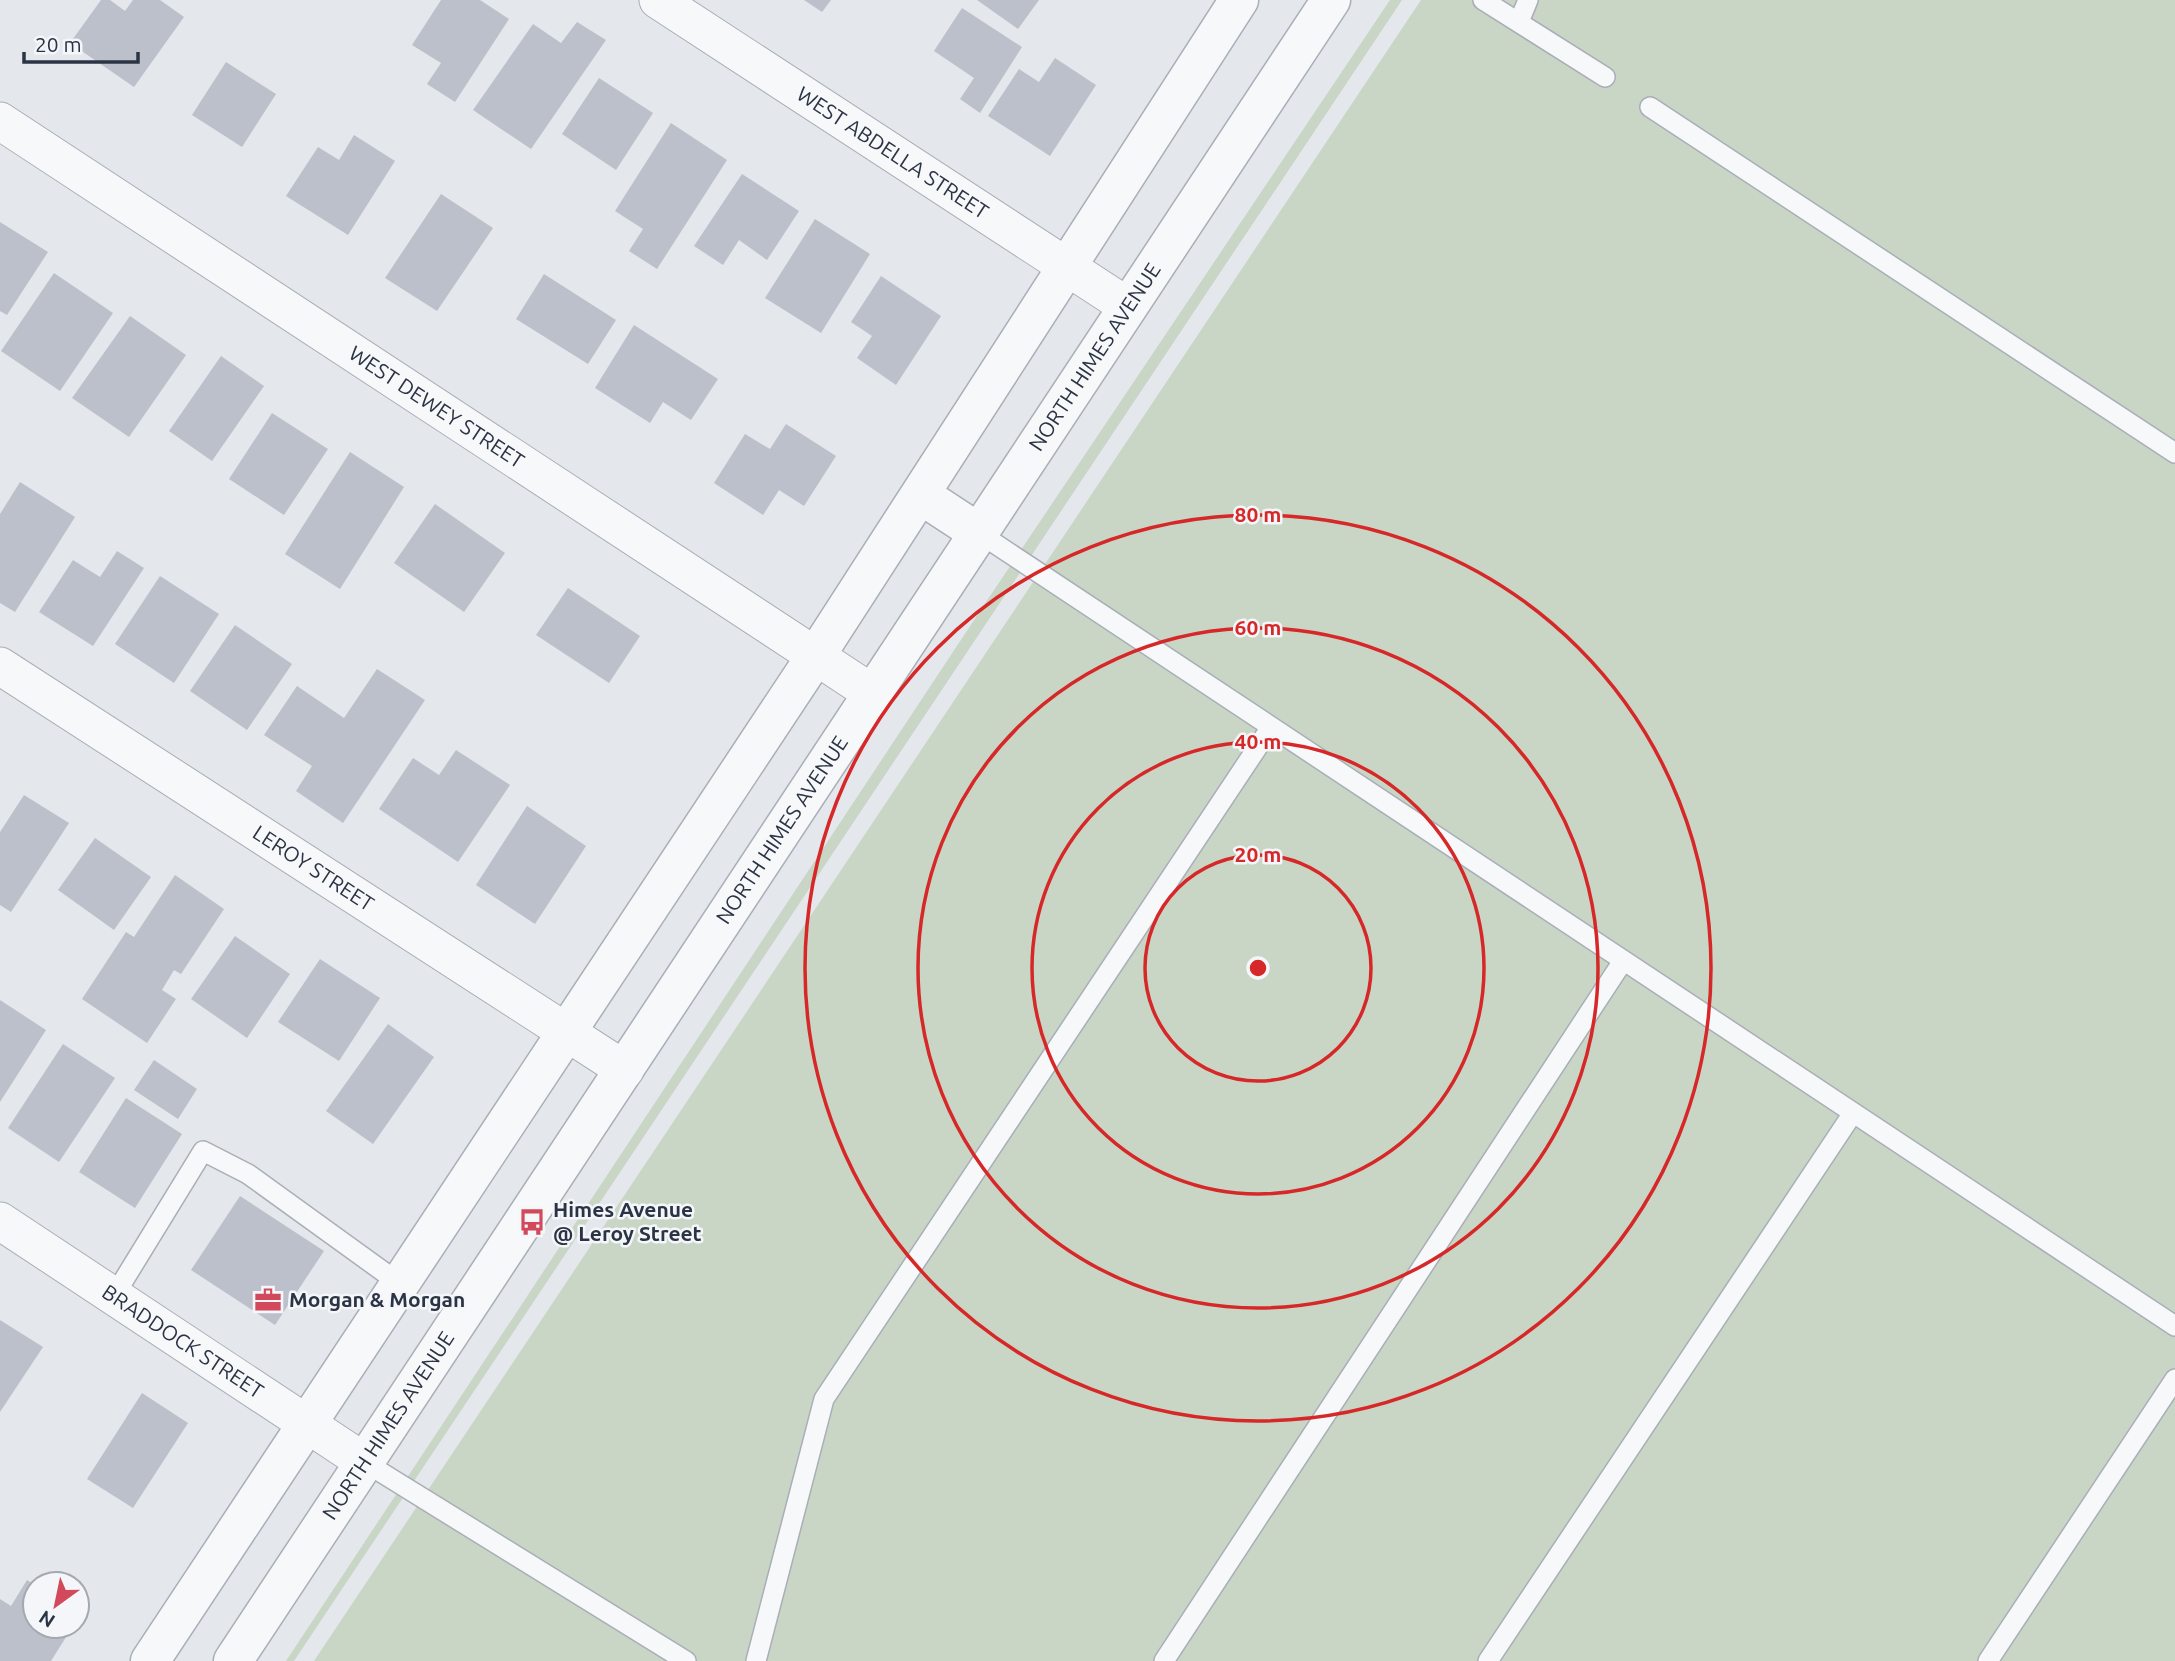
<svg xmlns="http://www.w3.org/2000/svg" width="2175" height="1661" font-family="Ubuntu,sans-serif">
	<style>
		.green { fill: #c9d6c5 }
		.building { fill: #bbc0ca }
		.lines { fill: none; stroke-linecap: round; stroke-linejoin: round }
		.service-casing { stroke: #a9aeb7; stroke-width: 22 }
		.minor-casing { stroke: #a9aeb7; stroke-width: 39 }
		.tertiary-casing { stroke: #a9aeb7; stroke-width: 41 }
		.service { stroke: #f7f8fa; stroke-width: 19 }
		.minor { stroke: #f7f8fa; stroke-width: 37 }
		.tertiary { stroke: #f7f8fa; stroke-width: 38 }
		.ring { fill: none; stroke: #d62828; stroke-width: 3.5 }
		.labels { text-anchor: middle; stroke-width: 5; stroke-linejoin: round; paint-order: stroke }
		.street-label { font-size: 21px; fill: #2b3445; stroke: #f4f6f9 }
		.poi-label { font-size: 21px; font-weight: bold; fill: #2b3445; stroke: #f4f6f9; text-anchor: start }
		.centre { fill: #d62828; stroke: #f4f6f9; stroke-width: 3.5 }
		.ring-label { font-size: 21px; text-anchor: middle; font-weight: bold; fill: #d62828; stroke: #f4f6f9; stroke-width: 5; stroke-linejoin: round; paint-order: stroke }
	</style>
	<rect width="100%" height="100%" fill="#e4e7ec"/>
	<path class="green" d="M1390,0H1402L294,1661H286L982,608Z
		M1421,0H2175V1661H314Z"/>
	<path class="building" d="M101,0H110L125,11L133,0H160L184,17L134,87L70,43Z
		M441,0H480L509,19L455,102L427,84L441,63L412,45Z
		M804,0H831L822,12Z
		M977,0H1039L1018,29Z
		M962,8L1022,47L980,113L960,99L974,78L934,51Z
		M577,22L606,40L531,149L473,110L533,24L561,43Z
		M1055,58L1096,85L1050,156L988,116L1019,69L1039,82Z
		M226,62L276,94L242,147L192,115Z
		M599,78L653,113L616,170L562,134Z
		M671,123L727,160L657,269L629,251L643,229L615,211Z
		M354,135L395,161L348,235L286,196L318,147L339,160Z
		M742,174L799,211L767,260L739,240L723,265L694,246Z
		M441,194L493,228L437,311L385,278Z
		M815,219L870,254L821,333L765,298Z
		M0,222L48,252L7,315L0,311Z
		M54,273L113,313L60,391L1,351Z
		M544,274L616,320L588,364L516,319Z
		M881,276L941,316L896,385L857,358L872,336L851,322Z
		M130,316L186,355L129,437L72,398Z
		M634,325L718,379L691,420L663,402L650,423L595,388Z
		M221,356L264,386L212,461L169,431Z
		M272,413L328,449L284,515L229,479Z
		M786,424L836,456L804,506L779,490L763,515L714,483L745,434L770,449Z
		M350,452L404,487L340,589L285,554Z
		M20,482L75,517L15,612L0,603V514Z
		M435,504L505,553L464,612L394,563Z
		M117,551L144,568L93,646L39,612L73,560L100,577Z
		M160,576L219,614L174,683L115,644Z
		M568,588L640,636L609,683L536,635Z
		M235,625L292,664L247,730L190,691Z
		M377,669L425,700L343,823L296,791L312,766L264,735L297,686L344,718Z
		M456,750L510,785L458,862L379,809L413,758L439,775Z
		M24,795L69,823L11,912L0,905V832Z
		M527,806L586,846L535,924L476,885Z
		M95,838L151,877L114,930L58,890Z
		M175,875L224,909L181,974L174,970L162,990L176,999L147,1043L82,999L126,932L134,937Z
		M235,936L290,974L247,1038L191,999Z
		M320,959L380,998L339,1061L278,1022Z
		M0,1000L46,1030L0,1102Z
		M388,1024L434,1057L373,1144L326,1111Z
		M63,1044L115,1078L59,1162L8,1128Z
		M154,1060L197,1089L178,1119L134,1090Z
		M126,1098L182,1134L135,1208L79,1172Z
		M240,1196L324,1251L275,1325L191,1270Z
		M0,1320L43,1347L0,1412Z
		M142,1393L188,1423L133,1508L87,1479Z
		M27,1580L35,1585V1626H73L51,1661H0V1599L11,1606Z"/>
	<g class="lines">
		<defs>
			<path id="service" d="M1483,0L1605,77
				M1519,22L1528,0
				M1650,107L2175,453
				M979,533L2175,1326
				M114,1296L203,1151L248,1174L399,1283
				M366,1463L686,1661
				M756,1661L824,1399L1271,727
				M1164,1661L1623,961
				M1488,1661L1853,1113
				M1988,1661L2175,1379"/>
			<g id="minor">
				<path id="s1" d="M658,0L1127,306"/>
				<path id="s2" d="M0,121L872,693"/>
				<path id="s3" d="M0,666L625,1070"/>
				<path id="s4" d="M0,1221L366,1463"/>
			</g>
			<g id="tertiary">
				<path d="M921,495L979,533"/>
				<path d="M150,1661L815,657L1239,0"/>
				<path id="s5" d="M233,1661L1331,0"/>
			</g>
		</defs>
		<use href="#service" class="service-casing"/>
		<use href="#minor" class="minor-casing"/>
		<use href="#tertiary" class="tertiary-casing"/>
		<use href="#service" class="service"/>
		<use href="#minor" class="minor"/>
		<use href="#tertiary" class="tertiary"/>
	</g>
	<g class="ring">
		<circle cx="1258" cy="968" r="113"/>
		<circle cx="1258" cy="968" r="226"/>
		<circle cx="1258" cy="968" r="340"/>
		<circle cx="1258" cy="968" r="453"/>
	</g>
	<defs>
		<symbol id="bus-bare" viewBox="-9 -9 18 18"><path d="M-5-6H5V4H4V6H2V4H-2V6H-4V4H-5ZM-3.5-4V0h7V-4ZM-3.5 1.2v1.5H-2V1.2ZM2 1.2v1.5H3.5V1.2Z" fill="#d1495b" stroke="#f4f6f9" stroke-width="2.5" paint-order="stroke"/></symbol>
		<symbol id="office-bare" viewBox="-9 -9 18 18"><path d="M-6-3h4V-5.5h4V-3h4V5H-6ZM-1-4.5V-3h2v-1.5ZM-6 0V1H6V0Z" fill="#d1495b" stroke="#f4f6f9" stroke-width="2.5" paint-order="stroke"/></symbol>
	</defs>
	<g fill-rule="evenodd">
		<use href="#bus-bare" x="513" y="1203" width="38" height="38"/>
		<use href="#office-bare" x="249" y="1281" width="38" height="38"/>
	</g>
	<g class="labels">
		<g class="street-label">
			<text dy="7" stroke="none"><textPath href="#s1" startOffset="280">WEST ABDELLA STREET</textPath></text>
			<text dy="7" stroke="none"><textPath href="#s5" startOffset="1563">NORTH HIMES AVENUE</textPath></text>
			<text dy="7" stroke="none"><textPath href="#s2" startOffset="522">WEST DEWEY STREET</textPath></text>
			<text dy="7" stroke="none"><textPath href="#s5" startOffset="996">NORTH HIMES AVENUE</textPath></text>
			<text dy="7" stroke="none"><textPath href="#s3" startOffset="373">LEROY STREET</textPath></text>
			<text dy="7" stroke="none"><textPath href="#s4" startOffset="219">BRADDOCK STREET</textPath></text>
			<text dy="7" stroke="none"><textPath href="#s5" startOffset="282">NORTH HIMES AVENUE</textPath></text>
		</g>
		<g class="poi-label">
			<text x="553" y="1217">Himes Avenue<tspan x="553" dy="24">@ Leroy Street</tspan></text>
			<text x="289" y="1307">Morgan &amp; Morgan</text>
		</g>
	</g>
	<circle cx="1258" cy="968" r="10" class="centre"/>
	<g class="ring-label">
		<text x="1258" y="522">80 m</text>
		<text x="1258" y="635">60 m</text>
		<text x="1258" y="749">40 m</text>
		<text x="1258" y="862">20 m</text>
	</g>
	<g transform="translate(56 1605) rotate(213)"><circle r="33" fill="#f4f6f9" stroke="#a4a8b1" stroke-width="2"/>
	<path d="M0-5L12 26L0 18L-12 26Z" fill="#d1495b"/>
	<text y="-10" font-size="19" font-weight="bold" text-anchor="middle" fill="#2b3445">N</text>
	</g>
	<path d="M24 52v10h114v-10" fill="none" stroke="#2b3445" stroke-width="3.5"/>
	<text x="35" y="52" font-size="21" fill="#2b3445" stroke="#f4f6f9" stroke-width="5" paint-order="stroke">20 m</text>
</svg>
